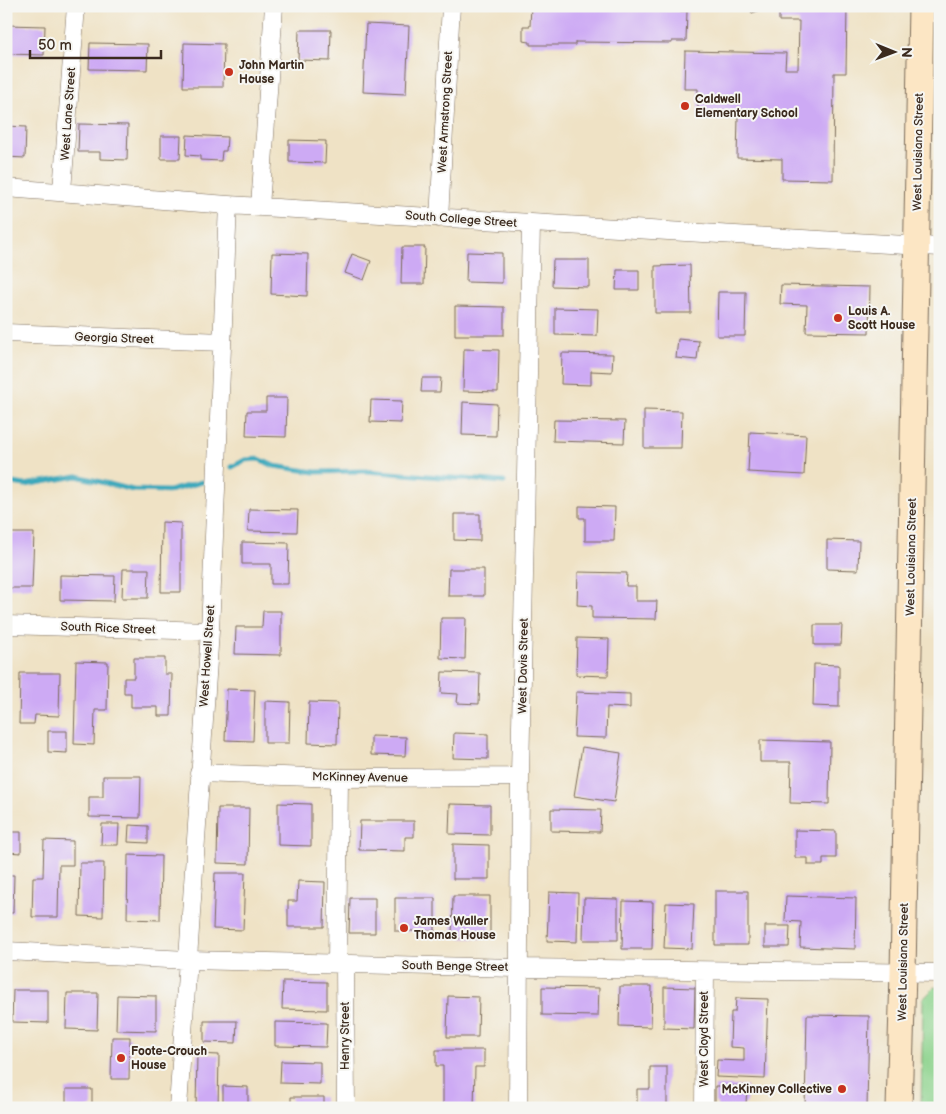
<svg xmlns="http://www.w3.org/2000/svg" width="946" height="1114" font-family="'Balsamiq Sans',sans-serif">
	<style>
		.green { fill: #8dd38d; stroke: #647e56 }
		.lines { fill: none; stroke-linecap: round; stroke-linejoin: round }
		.stream { stroke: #3da9bc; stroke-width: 5 }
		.building { fill: #cdaaf4 }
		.minor-casing { stroke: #7a6a58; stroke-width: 19 }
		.secondary-casing { stroke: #7a6a58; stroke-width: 27 }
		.minor { stroke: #fff; stroke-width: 18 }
		.secondary { stroke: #fce6c4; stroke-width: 25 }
		.poi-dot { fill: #c8321e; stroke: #f6f6f2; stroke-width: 2 }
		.labels { text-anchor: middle; stroke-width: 4; stroke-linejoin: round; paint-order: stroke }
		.poi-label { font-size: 12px; font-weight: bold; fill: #3b2a1e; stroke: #f6f6f2; text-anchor: start }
		.street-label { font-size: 12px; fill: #3b2a1e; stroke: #f6f6f2 }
	</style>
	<rect width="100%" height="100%" fill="#f6f6f2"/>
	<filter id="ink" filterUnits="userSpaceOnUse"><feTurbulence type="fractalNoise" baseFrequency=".02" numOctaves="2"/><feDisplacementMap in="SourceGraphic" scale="10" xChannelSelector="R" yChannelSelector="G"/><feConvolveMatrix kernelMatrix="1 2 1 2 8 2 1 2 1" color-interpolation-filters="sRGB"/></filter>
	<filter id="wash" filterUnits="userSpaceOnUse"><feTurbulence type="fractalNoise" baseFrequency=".0096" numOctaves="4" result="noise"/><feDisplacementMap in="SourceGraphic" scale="20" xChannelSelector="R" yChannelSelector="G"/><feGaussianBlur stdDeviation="1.12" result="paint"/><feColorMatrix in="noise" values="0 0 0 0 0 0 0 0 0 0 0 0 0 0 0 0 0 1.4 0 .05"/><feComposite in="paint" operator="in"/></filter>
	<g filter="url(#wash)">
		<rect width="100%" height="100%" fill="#efe2c5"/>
		<path class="green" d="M935,987H940V1108H921L923,999Z"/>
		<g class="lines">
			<path class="stream" d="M232,467L245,460L259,459L274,466L315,472L365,471L504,482
				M6,482L25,485L77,476L133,490L169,491L202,482"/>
		</g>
		<g id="blocks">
			<path class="building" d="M291,6H319V9H291Z
				M531,6H665V11H687L686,41H672V43L575,42V45H530V42L523,41V26H530Z
				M747,6H770V7L752,13Z
				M779,6H847L846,73H834L833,180L782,179V159L737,158L738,117H698V89H684L685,51L786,53L785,69H798L799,21H779Z
				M366,24L409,26L406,94L363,92Z
				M7,25L45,26L44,55L6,54Z
				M299,30H331L330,61L298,60Z
				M90,43L148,44L147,70L89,69Z
				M184,43L224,44L223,87H183Z
				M79,124L128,125L127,160L100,159V152H78Z
				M6,126L26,127L25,158L6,157Z
				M187,135L227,137L226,151H222L221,161L200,160V156L186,155Z
				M161,136H181L180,159H161Z
				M289,140L326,141L325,163L289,162Z
				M402,247H425L424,284H401Z
				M467,252L502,253V283L466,282Z
				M272,253L308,254L307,296L271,294Z
				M352,254L371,261L364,280L345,273Z
				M553,260H589V287L552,286Z
				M690,265L691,313H655V266Z
				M617,270H639V290H616Z
				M781,285L870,287L869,333L806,332L807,305L780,304Z
				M718,292H746L745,336H717Z
				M455,306L504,307V335H455Z
				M555,308L598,309L597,336L555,335Z
				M678,339L699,341L697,360L676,358Z
				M464,349L499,350L498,392L463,391Z
				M562,353L613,354L612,372L591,371V385L561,384Z
				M422,378H441L440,392H421Z
				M266,398H287L286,437L246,436L247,411H266Z
				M371,400L402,401L401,423L370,422Z
				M463,402L497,404L496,436L462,435Z
				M644,410L682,411L681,448H644Z
				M554,420L625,421L624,443L553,441Z
				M750,432L806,435L804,475L748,472Z
				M579,506L615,507L614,541H585V518H579Z
				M249,509L298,510L297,532L248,531Z
				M454,514H480V541L454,540Z
				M162,522L181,523V592H161Z
				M6,533H34L32,588H6Z
				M827,540L859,541L858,570L827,569Z
				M242,542L289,543L288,584H271V564H242Z
				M123,569H149L148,598H122Z
				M449,569H484V596H448Z
				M578,572L627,573L626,586H636V601H657L656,619L592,618V606L577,605Z
				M60,575L115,576L114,601L60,600Z
				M263,611H281V655L235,654L236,627H262Z
				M441,618H466L465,659L440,658Z
				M814,625H842L841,645H814Z
				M577,638L609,639L608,676L576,675Z
				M134,658H165V674H172L171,716H158V707H131V693H124V678H134Z
				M76,661L108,662L107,710H95L94,745L74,744Z
				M814,664L839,665V707L813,706Z
				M442,672L480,673L479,704L457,703L458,694L441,693Z
				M20,673H60L59,716L35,715L34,724H19Z
				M227,689L255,690L253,741L225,740Z
				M576,692L630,694V708L607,707L606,738L574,737Z
				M265,701L290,702L289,743H265Z
				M309,702L338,703L337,744L308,743Z
				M48,731H67V753L48,752Z
				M454,733L488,734V759L453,758Z
				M371,736L406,737L405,756L371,755Z
				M760,740L830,742L829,804L790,803L791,762H760Z
				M582,747L621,753L614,802L574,796Z
				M103,776H141L140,818L89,817V797H103Z
				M278,803L311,804V846L278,845Z
				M450,804L490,805V835L449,834Z
				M218,808H249L248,864L217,863Z
				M551,809L601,810L600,832L551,831Z
				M360,821H414V837H405V851L359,850Z
				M102,824H119L118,845H101Z
				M129,825L148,826V843L128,842Z
				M795,830L836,831V858H823V865H808V858H795Z
				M6,832H21V853L6,852Z
				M44,840L73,841V865H59L58,917H32L33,877H43Z
				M453,844L489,845V879H453Z
				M128,855L161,856L160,920L127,919Z
				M80,863H104L103,917L79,916Z
				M215,873H245L243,930L213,929Z
				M6,875H14L13,913H6Z
				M298,881L325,882L324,927H288V901H297Z
				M715,891H748V945H715Z
				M549,892L578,893L577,942L547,941Z
				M453,896H490V939L452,938Z
				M786,896L856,898L855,949L800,947L801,922L785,921Z
				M350,898H375V933H349Z
				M395,898H435V931H395Z
				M584,898L618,899V940H583Z
				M623,901L653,902L652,949H622Z
				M666,903L694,904L692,949L664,948Z
				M765,926H790L789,947H765Z
				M283,981L327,982V1010L282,1009Z
				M620,986H652L651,1027L619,1026Z
				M542,987L599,988L598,1016L542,1015Z
				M664,987L695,988L694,1029L664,1028Z
				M13,990H48V1023L12,1022Z
				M67,993H98L97,1030L66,1029Z
				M117,995L156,996V1031L116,1030Z
				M448,996L479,997L478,1037H447Z
				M736,998L768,999L765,1079L716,1077L717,1060L744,1061V1048L730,1047L731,1012H735Z
				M807,1015L869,1016L867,1108H805Z
				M204,1021H237L236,1043L204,1042Z
				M275,1022L327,1023L326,1047L275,1046Z
				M112,1037H130L129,1079H111Z
				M436,1050H484V1067H475L474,1108H443V1066H436Z
				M197,1054L219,1055L218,1108H196Z
				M281,1061L320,1062V1084L280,1083Z
				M650,1067H667V1108H637V1089H650Z
				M223,1086L248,1087V1108H223Z
				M715,1086H747L746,1104H743V1108H717V1103H715Z
				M66,1089H92V1108H66Z
				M291,1097H324V1108H291Z"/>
		</g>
	</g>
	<g filter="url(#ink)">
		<use href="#blocks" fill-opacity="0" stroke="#7a6a58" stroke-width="1"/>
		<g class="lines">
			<defs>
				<path id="minor" d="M6,188L228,205L940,247
					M62,191L76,6
					M260,207L274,6
					M439,218L451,6
					M6,333L222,342
					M6,625L210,631
					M199,773L339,778L520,777
					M6,951L188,960L518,968L940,973
					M337,963L339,778
					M345,964L346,1108
					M178,1108L210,631L228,205
					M518,1108L520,777L531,224
					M704,1108L705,971"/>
				<path id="secondary" d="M899,1108L903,973L921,6"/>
			</defs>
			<use href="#minor" class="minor-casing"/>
			<use href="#secondary" class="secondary-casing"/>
			<use href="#minor" class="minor"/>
			<use href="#secondary" class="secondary"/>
		</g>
	</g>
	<g class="poi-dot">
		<circle cx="229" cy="72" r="5"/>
		<circle cx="685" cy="106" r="5"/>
		<circle cx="838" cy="318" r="5"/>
		<circle cx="404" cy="928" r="5"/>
		<circle cx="121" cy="1058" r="5"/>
		<circle cx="842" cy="1089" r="5"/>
	</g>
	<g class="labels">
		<g class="poi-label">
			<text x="239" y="69">John Martin<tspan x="239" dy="14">House</tspan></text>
			<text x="695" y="103">Caldwell<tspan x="695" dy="14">Elementary School</tspan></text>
			<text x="848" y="315">Louis A.<tspan x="848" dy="14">Scott House</tspan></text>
			<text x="414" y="925">James Waller<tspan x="414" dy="14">Thomas House</tspan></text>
			<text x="131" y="1055">Foote-Crouch<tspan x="131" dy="14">House</tspan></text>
			<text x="832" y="1093" text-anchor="end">McKinney Collective</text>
		</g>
		<g class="street-label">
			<text transform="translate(445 112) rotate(-87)" y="4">West Armstrong Street</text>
			<text transform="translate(68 114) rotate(-86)" y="4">West Lane Street</text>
			<text transform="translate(918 152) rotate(-89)" y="4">West Louisiana Street</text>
			<text transform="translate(461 219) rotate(4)" y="4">South College Street</text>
			<text transform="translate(114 338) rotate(2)" y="4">Georgia Street</text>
			<text transform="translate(911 557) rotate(-89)" y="4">West Louisiana Street</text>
			<text transform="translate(108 628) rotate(2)" y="4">South Rice Street</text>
			<text transform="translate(207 656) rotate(-86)" y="4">West Howell Street</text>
			<text transform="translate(523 666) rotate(-89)" y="4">West Davis Street</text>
			<text transform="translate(360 777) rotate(1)" y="4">McKinney Avenue</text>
			<text transform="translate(903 962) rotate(-89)" y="4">West Louisiana Street</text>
			<text transform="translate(455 966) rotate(1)" y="4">South Benge Street</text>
			<text transform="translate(345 1036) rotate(-90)" y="4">Henry Street</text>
			<text transform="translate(704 1039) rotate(-90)" y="4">West Cloyd Street</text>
		</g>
	</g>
	<rect width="946" height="1114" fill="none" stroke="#f6f6f2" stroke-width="25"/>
	<g transform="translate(894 52) rotate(91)" stroke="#f6f6f2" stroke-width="4" paint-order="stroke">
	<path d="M0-4L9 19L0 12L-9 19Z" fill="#3b2a1e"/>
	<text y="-8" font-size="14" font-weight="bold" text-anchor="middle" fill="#3b2a1e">N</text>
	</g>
	<path d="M30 50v8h131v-8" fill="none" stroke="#3b2a1e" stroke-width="2.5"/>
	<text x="38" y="50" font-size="15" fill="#3b2a1e" stroke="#f6f6f2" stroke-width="4" paint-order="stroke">50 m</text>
</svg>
